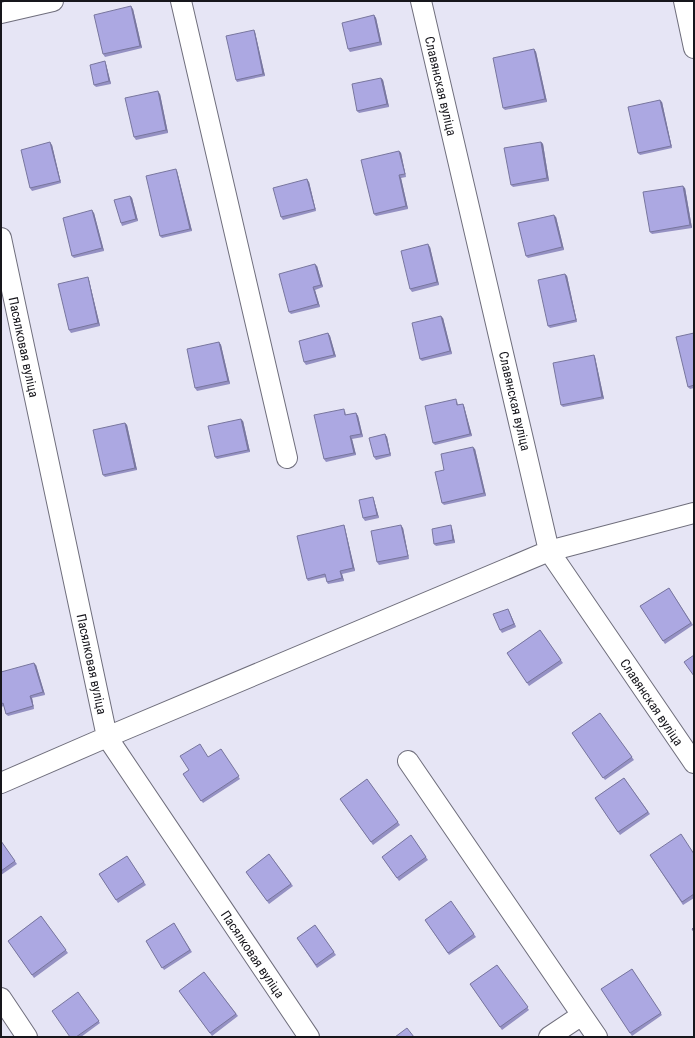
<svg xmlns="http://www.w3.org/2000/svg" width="695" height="1038" font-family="'Roboto Condensed',sans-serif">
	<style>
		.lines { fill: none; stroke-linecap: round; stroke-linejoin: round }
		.minor-casing { stroke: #6f6e7c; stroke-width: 22 }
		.minor { stroke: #fff; stroke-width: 20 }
		.wall { fill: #9490c2 }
		.shaded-wall { fill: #78769e }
		.building { fill: #aca8e2; stroke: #78769e }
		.labels { text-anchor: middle; stroke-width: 3.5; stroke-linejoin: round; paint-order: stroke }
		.street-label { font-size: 13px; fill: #17161c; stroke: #fff }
	</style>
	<rect width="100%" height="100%" fill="#e6e5f5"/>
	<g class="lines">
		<defs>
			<path id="minor" d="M181,1L287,458
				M421,1L549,551L694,763
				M684,1L694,48
				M1,13L53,1
				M1,238L107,737L309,1037
				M408,761L597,1037
				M1,783L107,737L549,551L694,513
				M1,998L27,1037
				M549,1037L582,1015"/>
		</defs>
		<use href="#minor" class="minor-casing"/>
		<use href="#minor" class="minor"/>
	</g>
	<path class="wall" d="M133,9L142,48L105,57L103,54Z
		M374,15L376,18L382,45L350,52L348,49Z
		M254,30L255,32L265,76L237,82L236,80Z
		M534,49L536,52L547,102L505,110L503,108Z
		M106,64L111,84L96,87L94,85Z
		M381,78L383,80L389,107L359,113L357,111Z
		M160,94L168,133L136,140L134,137Z
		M662,102L672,148L640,155L638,153Z
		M541,142L543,144L549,181L513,187L511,185Z
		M52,145L61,183L32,191L30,188Z
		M399,151L401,153L406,177L401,178L408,209L376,216L374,214Z
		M177,171L192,231L162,238L160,236Z
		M309,182L316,211L283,220L281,217Z
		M685,188L692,228L652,234L650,232Z
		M130,196L132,198L138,221L122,226L121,223Z
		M94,213L104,251L74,258L72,256Z
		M556,217L564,250L528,258L526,256Z
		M430,247L439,285L412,292L410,289Z
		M317,266L323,287L315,290L320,307L291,314L289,312Z
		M565,274L567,276L577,322L550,328L548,326Z
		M88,277L89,280L100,326L71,333L69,330Z
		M443,318L452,354L422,361L420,359Z
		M328,333L330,336L336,357L306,365L304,362Z
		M694,333V388L690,389L688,387Z
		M219,342L221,345L230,384L197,391L195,388Z
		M594,355L595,357L604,399L563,407L561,405Z
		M457,401L458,405L463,404L464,406L472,436L435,445L433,443Z
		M345,411L346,415L356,413L358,416L363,437L352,439L356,455L326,462L324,459Z
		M243,421L250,452L217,459L215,457Z
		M125,423L127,425L137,470L105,477L103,475Z
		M385,434L387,437L391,456L376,460L374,457Z
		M475,449L486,496L444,505L442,503L444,470Z
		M373,497L374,500L379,518L365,521L363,518Z
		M344,525L345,528L355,571L342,574L344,581L328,584L327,582L326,577L308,581L307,579Z
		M403,528L409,559L379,565L377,562Z
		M452,528L455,543L436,546L434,544Z
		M669,588L693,625L665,644L640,606Z
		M509,611L516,627L502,633L500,630Z
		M540,630L563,663L529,686L507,653Z
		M36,665L45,695L32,698L34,709L8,716L6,714L4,706L1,707V672Z
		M600,713L634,760L605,780L572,733Z
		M221,749L240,779L203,803L183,774Z
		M624,778L650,814L620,835L595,798Z
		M367,779L400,825L373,845L340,799Z
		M411,835L428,860L399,881L382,857Z
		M1,841L17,864L1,875Z
		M269,854L293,886L269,904L246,872Z
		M694,854V898L683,905L650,855Z
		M127,856L146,885L118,903L99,874Z
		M451,901L476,937L449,955L425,920Z
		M41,916L68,953L34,978L8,941Z
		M174,923L192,952L164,970L146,941Z
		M315,925L336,955L317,968L297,938Z
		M497,965L529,1010L502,1030L470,984Z
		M632,969L662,1015L632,1036L601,989Z
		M204,972L238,1016L212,1036L179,991Z
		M78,992L100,1023L81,1037H70Z"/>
	<path class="shaded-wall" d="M131,6L133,9L142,48L140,46Z
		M374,15L376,18L382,45L380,42Z
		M254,30L255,32L265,76L263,74Z
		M534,49L536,52L547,102L545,99Z
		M105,61L106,64L111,84L109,81Z
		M381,78L383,80L389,107L387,104Z
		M158,91L160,94L168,133L166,130Z
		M660,100L662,102L672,148L671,146Z
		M50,142L52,145L61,183L60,181Z
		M541,142L543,144L549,181L547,178Z
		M399,151L401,153L406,177L405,174Z
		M176,169L177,171L192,231L190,229Z
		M399,175L401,178L408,209L406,206Z
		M307,179L309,182L316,211L315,209Z
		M683,186L685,188L692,228L690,225Z
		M130,196L132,198L138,221L136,219Z
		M92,210L94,213L104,251L102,248Z
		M554,215L556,217L564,250L562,247Z
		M428,244L430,247L439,285L437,282Z
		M315,264L317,266L323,287L321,285Z
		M565,274L567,276L577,322L576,320Z
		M88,277L89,280L100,326L98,323Z
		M313,287L315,290L320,307L318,304Z
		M441,316L443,318L452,354L450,351Z
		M328,333L330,336L336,357L334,355Z
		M219,342L221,345L230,384L228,381Z
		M594,355L595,357L604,399L602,397Z
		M463,404L464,406L472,436L470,434Z
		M356,413L358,416L363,437L361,434Z
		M241,419L243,421L250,452L248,450Z
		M125,423L127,425L137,470L135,468Z
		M385,434L387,437L391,456L390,454Z
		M350,436L352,439L356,455L354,453Z
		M473,447L475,449L486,496L484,493Z
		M373,497L374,500L379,518L377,515Z
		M344,525L345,528L355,571L353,568Z
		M401,525L403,528L409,559L408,556Z
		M451,525L452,528L455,543L453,540Z
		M340,571L342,574L344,581L342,578Z
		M508,609L509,611L516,627L514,624Z
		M34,663L36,665L45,695L43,692Z
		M30,696L32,698L34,709L33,706Z"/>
	<path class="building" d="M131,6L140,46L103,54L94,15Z
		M374,15L380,42L348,49L342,23Z
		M254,30L263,74L236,80L226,36Z
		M534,49L545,99L503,108L493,58Z
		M105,61L109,81L94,85L90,65Z
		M381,78L387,104L357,111L352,84Z
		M158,91L166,130L134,137L125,98Z
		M660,100L671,146L638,153L628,107Z
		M50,142L60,181L30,188L21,150Z
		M541,142L547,178L511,185L504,148Z
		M399,151L405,174L399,175L406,206L374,214L361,160Z
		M176,169L190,229L160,236L146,176Z
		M307,179L315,209L281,217L273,188Z
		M683,186L690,225L650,232L643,192Z
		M130,196L136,219L121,223L114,200Z
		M92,210L102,248L72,256L63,218Z
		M554,215L562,247L526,256L518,223Z
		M428,244L437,282L410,289L401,251Z
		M315,264L321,285L313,287L318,304L289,312L279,274Z
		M565,274L576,320L548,326L538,280Z
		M88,277L98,323L69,330L58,284Z
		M441,316L450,351L420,359L412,323Z
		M328,333L334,355L304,362L299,341Z
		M694,333V385L688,387L676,337Z
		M219,342L228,381L195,388L187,349Z
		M594,355L602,397L561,405L553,363Z
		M456,399L457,405L463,404L470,434L433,443L425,406Z
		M344,409L345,415L356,413L361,434L350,436L354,453L324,459L314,415Z
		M241,419L248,450L215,457L208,426Z
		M125,423L135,468L103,475L93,430Z
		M385,434L390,454L374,457L369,438Z
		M473,447L484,493L442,503L435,472L444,470L441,454Z
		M373,497L377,515L363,518L359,500Z
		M344,525L353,568L340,571L342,578L327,582L325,574L307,579L297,536Z
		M401,525L408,556L377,562L371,531Z
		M451,525L453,540L434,544L432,529Z
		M669,588L691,623L663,641L640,606Z
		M508,609L514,624L500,630L493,614Z
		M540,630L561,660L527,683L507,653Z
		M694,655V676L684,662Z
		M34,663L43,692L30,696L33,706L6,714L3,703L1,704V672Z
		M600,713L632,757L603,778L572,733Z
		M200,744L208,757L221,749L239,776L201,801L183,774L189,770L180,756Z
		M624,778L648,812L618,832L595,798Z
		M367,779L398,822L371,842L340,799Z
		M681,834L694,854V894L682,902L650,855Z
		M411,835L426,857L397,878L382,857Z
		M1,841L15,861L1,871Z
		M269,854L291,884L267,901L246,872Z
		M127,856L144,882L116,900L99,874Z
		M451,901L474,934L448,953L425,920Z
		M41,916L66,950L32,975L8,941Z
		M174,923L190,950L162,968L146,941Z
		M315,925L334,952L316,965L297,938Z
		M694,927V932L692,929Z
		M497,965L528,1007L500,1027L470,984Z
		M632,969L661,1013L630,1033L601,989Z
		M204,972L236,1014L210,1033L179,991Z
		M78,992L99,1021L76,1037H70L52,1011Z
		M407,1028L414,1037H395Z"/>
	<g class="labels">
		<g class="street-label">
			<text transform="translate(441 86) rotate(77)" y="5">Славянская вуліца</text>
			<text transform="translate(24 347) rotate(78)" y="5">Пасялковая вуліца</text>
			<text transform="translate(515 401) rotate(77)" y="5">Славянская вуліца</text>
			<text transform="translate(92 664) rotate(78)" y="5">Пасялковая вуліца</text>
			<text transform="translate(652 702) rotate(56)" y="5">Славянская вуліца</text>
			<text transform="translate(253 954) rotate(56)" y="5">Пасялковая вуліца</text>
		</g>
	</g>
	<rect width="695" height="1038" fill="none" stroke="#17161c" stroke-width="4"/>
</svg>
